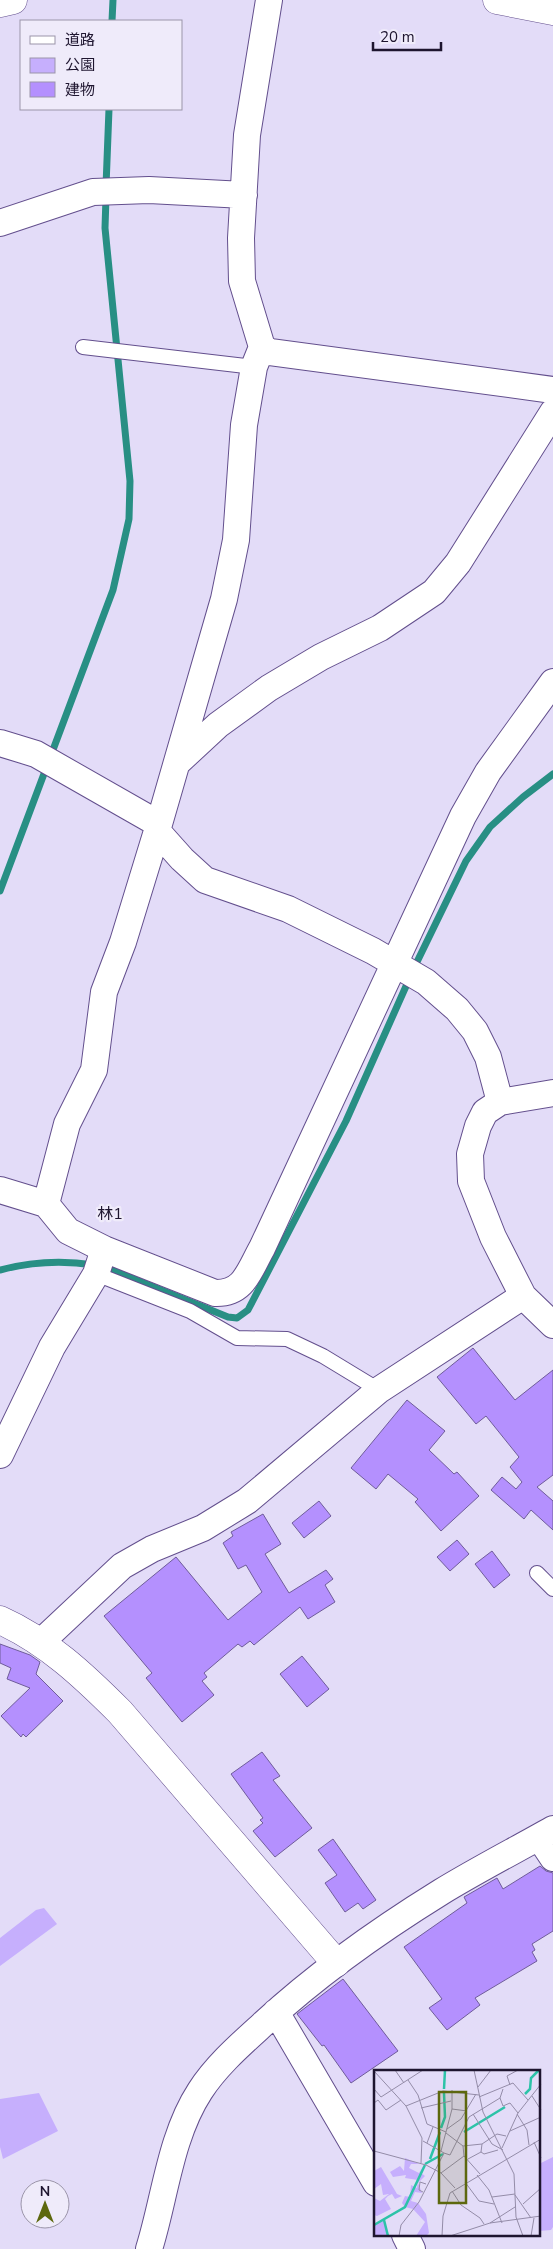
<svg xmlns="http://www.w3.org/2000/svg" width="553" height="2249" font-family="'Nunito Sans','Noto Sans JP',sans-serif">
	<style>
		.green { fill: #c6affd }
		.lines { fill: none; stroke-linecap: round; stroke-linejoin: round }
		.stream { stroke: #288f84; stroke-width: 7 }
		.building { fill: #b490fe; stroke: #6f5c9a }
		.lane-casing { stroke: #634f8d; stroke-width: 16 }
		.street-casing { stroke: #634f8d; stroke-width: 28 }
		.secondary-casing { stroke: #634f8d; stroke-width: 29 }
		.lane { stroke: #fff; stroke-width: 14 }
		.street { stroke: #fff; stroke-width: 26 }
		.secondary { stroke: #fff; stroke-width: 28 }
		.labels { text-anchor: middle; stroke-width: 4.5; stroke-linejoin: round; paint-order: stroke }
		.neighbourhood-label { font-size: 16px; fill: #1e152f; stroke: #efebfa }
		.inset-river { fill: none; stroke: #2cc3a8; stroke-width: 2.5 }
		.inset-road { fill: none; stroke: #948ca8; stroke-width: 1 }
		.view { fill: #5d680e; fill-opacity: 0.15; stroke: #5d680e; stroke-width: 2.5 }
		.inset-edge { fill: none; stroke: #1e152f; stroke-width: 2.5 }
	</style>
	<rect width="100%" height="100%" fill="#e3dcf8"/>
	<path class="green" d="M44,1908L57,1924L0,1966V1938L36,1910Z
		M39,2093L58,2131L3,2159L0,2147V2099Z
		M553,2157V2227L551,2230L539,2231V2164Z"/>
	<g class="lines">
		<path class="stream" d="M112,21L113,0
			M106,186L109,109
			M0,891L113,590L129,519L130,481L105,228L106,197
			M104,1267L228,1317L237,1318L248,1310L346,1121L415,966L466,861L490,827L523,797L553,774
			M0,1270C30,1262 63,1260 94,1265"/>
	</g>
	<path class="building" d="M473,1348L515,1400L553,1370V1475L537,1487L553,1501V1530L531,1510L524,1519L491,1490L502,1477L516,1489L522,1482L510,1467L519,1457L486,1416L476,1424L437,1377Z
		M407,1400L445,1431L429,1450L454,1474L457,1472L479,1496L441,1531L415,1502L418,1499L388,1474L376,1489L351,1468Z
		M319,1501L331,1516L304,1538L292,1523Z
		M263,1514L281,1544L265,1554L289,1593L326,1570L333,1579L325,1585L335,1602L308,1619L300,1607L254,1645L250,1641L242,1647L238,1644L204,1673L207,1677L202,1681L214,1695L182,1722L146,1678L152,1673L104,1616L176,1557L228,1620L262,1592L246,1565L238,1569L223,1543L233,1536L231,1532Z
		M457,1540L469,1554L450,1571L437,1557Z
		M492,1551L510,1575L494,1588L475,1564Z
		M0,1644L30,1655L40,1662L36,1674L63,1701L26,1737L23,1734L21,1737L1,1716L30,1688L7,1679L11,1668L0,1663Z
		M302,1656L329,1689L307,1707L280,1674Z
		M262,1752L280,1776L273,1780L312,1828L275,1857L253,1831L263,1823L260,1820L263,1818L231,1774Z
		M333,1839L376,1900L363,1909L358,1903L345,1912L325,1883L337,1875L318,1850Z
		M540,1866L546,1871L553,1873V1931L532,1944L535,1950L532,1952L537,1961L475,1998L480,2005L447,2030L429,2008L442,1999L404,1947L467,1903L464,1897L497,1878L503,1889Z
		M343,1979L398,2051L351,2083L324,2045L322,2046L297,2014Z"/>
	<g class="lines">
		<defs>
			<path id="lane" d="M83,347L254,367
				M96,1274L190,1311L237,1338L287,1339L323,1356L379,1390
				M537,1573L553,1589"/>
			<path id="street" d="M0,223L93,192L149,190L244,195
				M262,347L242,281L241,238L247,135L269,0
				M0,743L36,754L157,823
				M177,763L218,725L269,688L321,657L380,628L434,592L458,563L553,412
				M157,831L182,859L205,880L288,909L373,951L426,982L457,1009L475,1031L488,1057L500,1102
				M553,1093L500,1102L485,1112L478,1126L470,1154L471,1181L493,1237L523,1296L553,1325
				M0,1190L46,1204L68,1231L104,1249L96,1274L52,1347L0,1455
				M46,1204L67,1124L94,1070L104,992L123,942L157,831L224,599L236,540L244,425L254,367L262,347L270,352L553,390
				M104,1249L215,1293C244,1294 249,1271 262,1248L463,816L488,772L553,682
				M41,1642L122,1566L152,1549L203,1528L247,1501L379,1390L523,1296
				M539,1837L553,1858
				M276,2012L376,2183
				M405,2235L412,2249
				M149,2249C165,2198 170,2137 200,2091C216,2066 240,2045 262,2025C316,1975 378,1931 441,1892C477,1870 516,1850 553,1829"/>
			<path id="secondary" d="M497,0L553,11
				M0,3L13,0
				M0,1620C47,1641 84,1676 120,1712L336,1963"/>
		</defs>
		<use href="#lane" class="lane-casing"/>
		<use href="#street" class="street-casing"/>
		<use href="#secondary" class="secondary-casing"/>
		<use href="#lane" class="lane"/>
		<use href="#street" class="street"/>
		<use href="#secondary" class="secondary"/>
	</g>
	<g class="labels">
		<g class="neighbourhood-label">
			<text x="110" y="1219">林1</text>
		</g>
	</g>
	<g transform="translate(374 2070)">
		<rect width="166" height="166" fill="#e3dcf8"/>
		<path d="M31,88L45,94H37L35,98L45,103L50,95L47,103L51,106L44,113L48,123L41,122L37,131L44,133L52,144L55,163L52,166H42L51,152L39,139L31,137L35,131L31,137L28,133L31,126L36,127L37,115L43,118L44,110L31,108L32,105L19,107L16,102L26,96L30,101ZM7,97L23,124L28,126L21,129L18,124L14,126L11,129L17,139L3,146L0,145V128L6,131L15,124L9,125L7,114L0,119V101ZM10,150L14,166H0V155Z" fill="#c6affd"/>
		<path class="inset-river" d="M70,19L71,0M151,24L156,19L157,8L165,0M67,58L71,47L70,23M90,62L131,37M56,89L66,62M51,94L69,84M10,150L14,166M0,155L31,137L51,95"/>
		<path class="inset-road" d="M21,0L30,13M100,0L109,42L140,104L142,147L149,166M0,1L32,36L48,68L47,93M34,10L44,25L53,54L72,62M136,15L133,6L144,0M104,17L117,0M0,19L7,27L49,0M158,26L167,40M105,27L139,13L154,30M126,28L129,36L136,33L144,43M0,33L4,30L12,40L27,30M32,36L69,21L105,25M47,38L77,31M78,39V20M99,44L118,74L129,80M143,44L153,60L155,75M73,59L87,49L102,24M136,61L167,47M72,63L89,76M160,72L167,88M53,73L59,57M128,78L144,43L167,14M0,81L52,95L67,103L81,118M67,81L78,39L93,41M107,82L110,84L124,80M70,83L76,85L95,47L126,28L129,19M94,89L107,82L108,74M67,103L90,86M106,104L90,86L89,76L108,74L123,64L132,66M103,105L115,120L128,153M91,112L105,131L120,134M78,121L87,135L106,148L110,154M49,122L45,120L46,112L52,114M141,125L157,148M118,127L141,124M149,134L167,118M116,153L141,137M25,166L27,155L45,132L70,83L49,71M68,166L69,146L76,123L167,69M76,166L116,153L167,146M157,166L160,148"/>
		<path class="view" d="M65,22H92V133H65Z"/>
		<rect width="166" height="166" class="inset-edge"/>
	</g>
	<rect x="20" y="20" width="162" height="90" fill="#efebfa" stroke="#9b95a9"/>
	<rect x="30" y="36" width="25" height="8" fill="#ffffff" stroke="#9b95a9"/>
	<text x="65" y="45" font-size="15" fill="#1e152f">道路</text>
	<rect x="30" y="58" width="25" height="15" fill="#c6affd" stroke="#9b95a9"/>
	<text x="65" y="70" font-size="15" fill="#1e152f">公園</text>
	<rect x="30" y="82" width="25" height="15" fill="#b490fe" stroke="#9b95a9"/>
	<text x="65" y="95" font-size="15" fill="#1e152f">建物</text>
	<g transform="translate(45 2204)"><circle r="24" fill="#efebfa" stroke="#9b95a9"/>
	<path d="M0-4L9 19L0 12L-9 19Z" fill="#5d680e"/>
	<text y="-8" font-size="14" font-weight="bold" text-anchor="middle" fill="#1e152f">N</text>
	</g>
	<path d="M373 42v8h68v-8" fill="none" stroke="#1e152f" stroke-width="2.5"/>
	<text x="380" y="42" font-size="15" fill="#1e152f" stroke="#efebfa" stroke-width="4" paint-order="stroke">20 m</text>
</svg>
